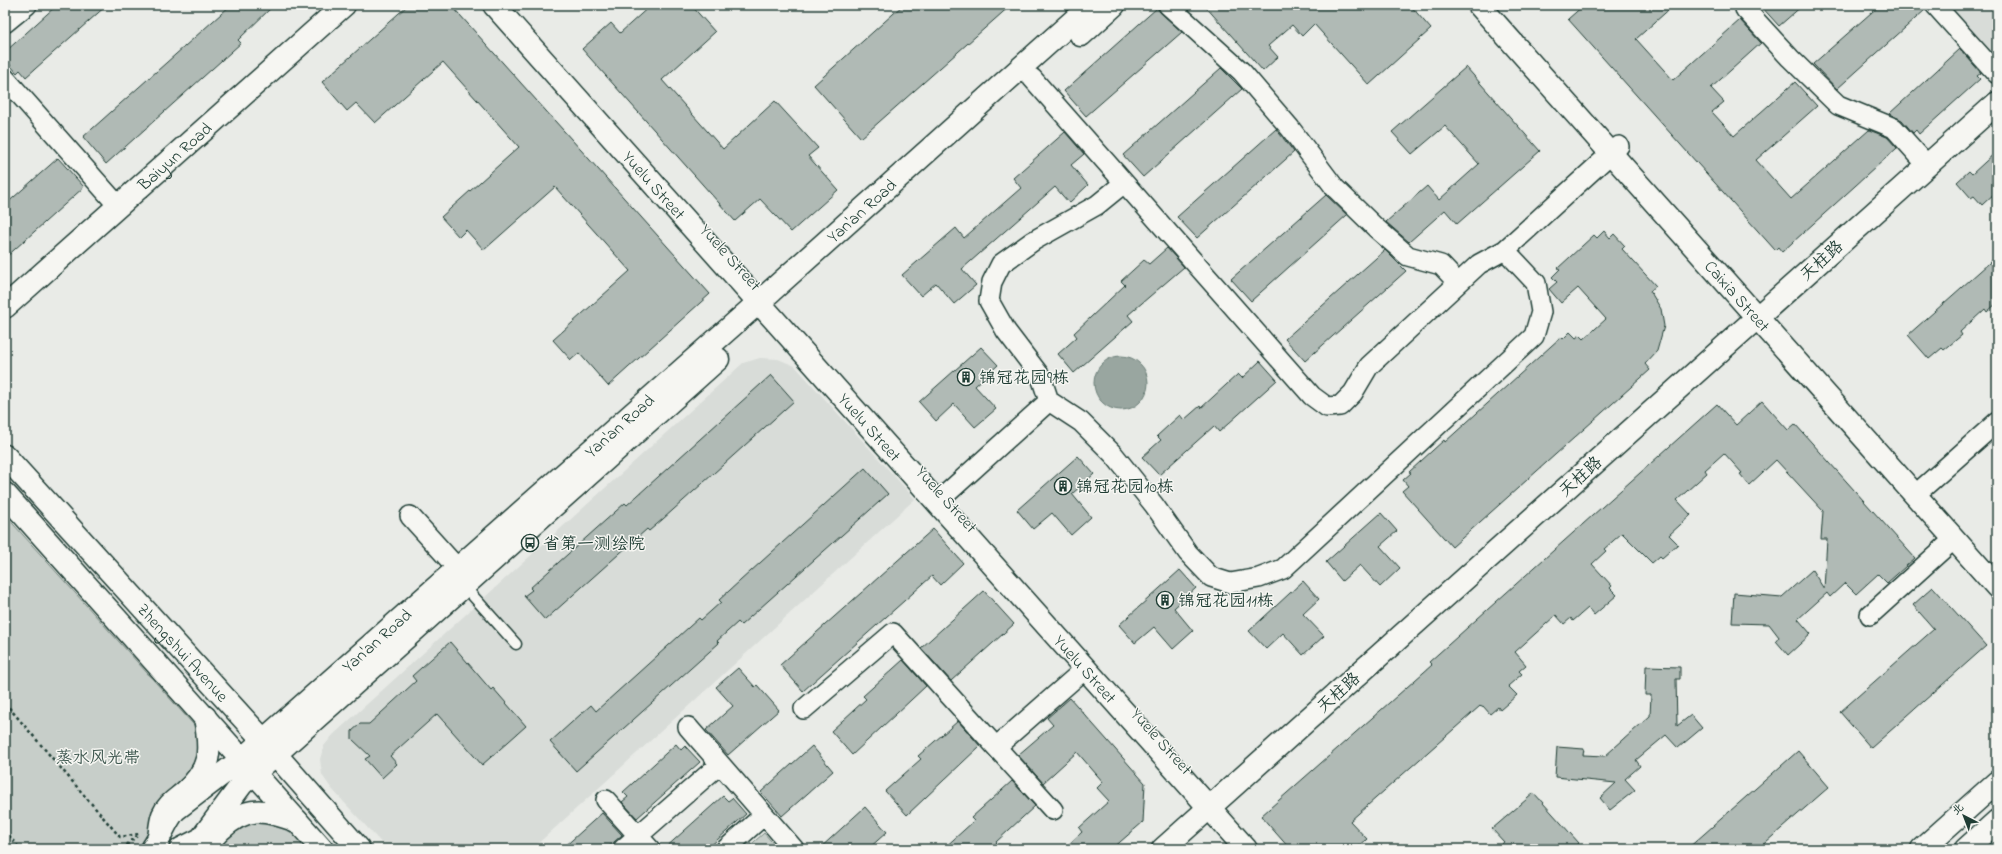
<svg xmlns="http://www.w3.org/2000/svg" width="2002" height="854" font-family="'Indie Flower','LXGW WenKai TC',sans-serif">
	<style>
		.built { fill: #d8dcd8 }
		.green { fill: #c7cec9; stroke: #73867e }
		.water { fill: #99a6a0; stroke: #687c75 }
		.building { fill: #b0bab5; stroke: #1f3d34 }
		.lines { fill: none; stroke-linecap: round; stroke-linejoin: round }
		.lane-casing { stroke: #1f3d34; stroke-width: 13 }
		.street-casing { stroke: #1f3d34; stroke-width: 22 }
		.secondary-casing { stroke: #1f3d34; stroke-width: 25 }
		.primary-casing { stroke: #1f3d34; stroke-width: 25 }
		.highway-casing { stroke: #1f3d34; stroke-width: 25 }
		.path { stroke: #1f3d34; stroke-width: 2.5; stroke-dasharray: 3 3; stroke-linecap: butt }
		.lane { stroke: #f6f6f2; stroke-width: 10 }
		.street { stroke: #f6f6f2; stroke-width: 19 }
		.secondary { stroke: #f6f6f2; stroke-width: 22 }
		.primary { stroke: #f6f6f2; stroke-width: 22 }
		.highway { stroke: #f6f6f2; stroke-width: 22 }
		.labels { text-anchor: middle; stroke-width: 3; stroke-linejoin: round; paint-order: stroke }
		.street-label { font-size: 17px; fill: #1f3d34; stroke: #f6f6f2 }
		.poi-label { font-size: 17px; fill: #1f3d34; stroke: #f6f6f2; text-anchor: start }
		.park-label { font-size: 17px; fill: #415a52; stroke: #f6f6f2 }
	</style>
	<rect width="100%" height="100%" fill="#e9ebe7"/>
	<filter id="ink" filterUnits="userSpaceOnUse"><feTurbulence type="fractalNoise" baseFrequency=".025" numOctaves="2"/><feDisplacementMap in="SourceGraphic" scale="8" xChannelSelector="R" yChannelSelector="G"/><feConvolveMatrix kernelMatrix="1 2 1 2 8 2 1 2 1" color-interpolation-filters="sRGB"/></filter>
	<g filter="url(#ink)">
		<path class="built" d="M1945,5H1997V63Z
			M760,358L778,359L795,366L915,499L532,849H387L331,788L322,775L320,759L324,746L333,735L743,363Z"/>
		<path class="green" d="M5,515L210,743L159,840L167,849H5Z
			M275,813L307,849H182Z
			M764,833L778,849H746Z"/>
		<path class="water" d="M1094 383a27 27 0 1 1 54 0a27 27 0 1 1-54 0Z"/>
		<path class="building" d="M57,5H107L26,77L20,70L17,73L5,59V52Z
			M231,5H274L238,40L241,43L106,164L83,137Z
			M408,5H451L710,294L608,386L579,353L571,360L553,340L630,271L555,187L484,250L466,230L459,237L441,217L519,147L443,62L375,123L356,103L347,111L322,82Z
			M651,5H691L715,32L662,80L723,149L775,101L818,148L808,156L838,190L791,232L760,199L735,221L582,49L611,23L620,33Z
			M903,5H1011L861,138L814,85Z
			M1204,5H1410L1431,29L1369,85L1314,24L1302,36L1292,25L1268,46L1278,57L1263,71Z
			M1584,5H1674L1636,39L1673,80L1740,20L1761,43L1711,88L1724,102L1712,112L1734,136L1795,82L1817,106L1756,160L1791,199L1869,130L1887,137L1897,148L1782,252L1778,247L1775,250L1568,19Z
			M1760,5H1803L1779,26Z
			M1880,5H1924L1925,10L1837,89L1813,64Z
			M1157,8L1161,13L1182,32L1086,116L1064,91Z
			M1960,49L1981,73L1977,76L1980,79L1919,134L1916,130L1913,133L1902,120L1889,114Z
			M1466,67L1540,151L1457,224L1445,210L1409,242L1386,222L1427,186L1439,200L1479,164L1445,126L1412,154L1392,132Z
			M1221,68L1242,89L1143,177L1123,155Z
			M1276,129L1294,152L1197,238L1177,217Z
			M1065,132L1084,154L1071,165L1088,185L1069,203L1055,187L962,269L976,285L954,304L936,283L921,296L902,275L956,228L964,238L1021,188L1013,178Z
			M1997,151V191L1982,205L1974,196L1971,198L1957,182L1969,171L1972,174Z
			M58,158L84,187L5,258V205Z
			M1326,195L1347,215L1251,301L1231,279Z
			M1604,231L1610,238L1614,234L1625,246L1622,249L1656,286L1650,291L1661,309L1664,326L1657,351L1645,364L1650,370L1452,547L1402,491L1408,486L1403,480L1411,473L1409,472L1444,440L1445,442L1561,337L1563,339L1570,332L1576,338L1580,335L1584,339L1606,319L1578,288L1561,303L1549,289L1557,282L1552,277L1560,269L1558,268L1594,235L1597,238Z
			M1167,248L1184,267L1128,315L1133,321L1074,373L1058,354L1077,337L1074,333L1125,285L1121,281L1144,260L1149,264Z
			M1385,250L1406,271L1305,361L1285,339Z
			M1997,256V303L1987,312L1985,309L1960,332L1962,335L1944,350L1942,348L1929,359L1908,335Z
			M981,347L998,365L975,386L996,409L975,427L954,404L936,421L919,402Z
			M1260,361L1277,380L1219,432L1214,426L1159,475L1142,457L1161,440L1157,436L1180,415L1184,420L1200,406L1201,408L1238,374L1242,378Z
			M771,375L794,401L663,519L649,531L647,529L545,620L524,596L532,590L530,588L625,503L627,505Z
			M1762,401L1788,430L1795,424L1915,558L1887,583L1878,574L1856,594L1845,583L1830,597L1827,593L1798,619L1811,634L1788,655L1776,641L1779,637L1769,624L1732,623L1734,593L1782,597L1812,570L1824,589L1827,539H1821L1823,511L1776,460L1749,485L1740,474L1742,473L1724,453L1705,470L1707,473L1677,500L1691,515L1669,535L1678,544L1662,558L1660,556L1652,563L1622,533L1604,549L1606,551L1592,564L1612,586L1610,588L1617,595L1594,615L1588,608L1573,621L1571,618L1564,624L1556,615L1515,652L1526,665L1519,671L1522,674L1508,686L1517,695L1500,710L1498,707L1490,714L1483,706L1481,707L1480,706L1350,821L1367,839L1356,849H1290L1261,816L1432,665L1429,662L1717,404L1736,425Z
			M1078,456L1094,474L1072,494L1091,517L1071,535L1052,513L1033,529L1017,510Z
			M865,468L888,494L741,625L738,622L717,641L719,643L576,771L550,742L591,705L596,711L699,618L701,620L721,602L719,600Z
			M1381,513L1397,531L1380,546L1400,568L1380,587L1360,565L1342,581L1326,562Z
			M933,529L963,563L940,585L932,576L803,691L780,665Z
			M1180,570L1196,588L1174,608L1193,631L1173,649L1154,627L1135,643L1119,625Z
			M1303,581L1319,599L1303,614L1324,636L1303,655L1283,633L1266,649L1249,631Z
			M1933,587L1986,646L1871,748L1840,712L1934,629L1913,605Z
			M984,591L1014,624L951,681L921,648Z
			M450,642L491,690L493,688L526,726L482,765L437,714L390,756L397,764L382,778L365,759L370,756L352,739V731L360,724H369L416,681L412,676Z
			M903,660L926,686L852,755L831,731L866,699L863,696Z
			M1646,666L1680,667V679H1676L1677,726L1691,715L1702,728L1678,748L1666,735L1636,760L1640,766L1625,779L1635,790L1610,810L1600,798L1616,783L1555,777L1557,747L1584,749L1583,755L1605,756L1650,716L1651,695H1645Z
			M738,668L755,687L757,685L779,710L728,755L706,730L733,706L716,687Z
			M1070,698L1145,783L1143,822L1112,849H1064L1082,832L1079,828L1109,801L1097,788L1103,782L1077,752L1043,783L1018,755L1053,725L1047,718Z
			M958,721L980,746L907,815L885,791L921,759L918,756Z
			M676,744L681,750L685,746L700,762L637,818L622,802L628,797L623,792Z
			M812,746L833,771L782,816L761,792Z
			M1798,751L1829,787L1758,849H1687Z
			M1012,781L1035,806L996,842L997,843L991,849H943L974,821L971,818Z
			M1534,793L1579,843L1572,849H1496L1504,842L1492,829Z
			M723,796L728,801L732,798L746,814L707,849H664Z
			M865,807L887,832L868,849H819Z
			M602,813L622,835L606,849H562Z"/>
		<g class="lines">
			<defs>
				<path id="lane" d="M464,586L516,644"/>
				<path id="street" d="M1168,5L1242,72L1290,128L1335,188L1376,228L1408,256L1441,265L1458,283
					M1935,5L1997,74
					M1745,9L1790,58L1838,105L1894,128L1927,165
					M5,23L27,5
					M5,78L113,200
					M1032,78L1312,396L1327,407L1340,406L1353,393L1369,366L1479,264L1505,250L1536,283L1541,312L1534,336L1283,569L1259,578L1230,583L1211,577L1188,553L1154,505L1114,455L1081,422L1049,401
					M1505,250L1619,146
					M1924,487L1997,422
					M944,496L1049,401L1041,377L1006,331L989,301L992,282L1001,264L1033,241L1097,205L1124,183
					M410,516L458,569
					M1870,615L1954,539
					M804,709L893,633L1053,810
					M688,727L794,849
					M996,747L1085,669
					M606,800L650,849
					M623,849L720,764
					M726,849L764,815"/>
				<g id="secondary">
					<path id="s1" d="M494,5L1246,849"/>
					<path id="s2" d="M1479,5L1997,587"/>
					<path d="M1081,35L1114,5"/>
					<path id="s3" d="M5,307L344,5"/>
					<path id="s4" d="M152,849C161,837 165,822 175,810L242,759L759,302L1091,5"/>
					<path d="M181,849L201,839L242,784L718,359"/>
					<path d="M1163,849L1997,103"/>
				</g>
				<g id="primary">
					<path id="s5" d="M5,456L263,740L359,849"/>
					<path d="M5,494L322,849"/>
					<path d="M159,840C160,832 160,823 163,815C167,805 176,800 184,793C212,768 211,751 205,717"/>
					<path d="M199,849C207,844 213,837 220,830C247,805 264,809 297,821"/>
					<path d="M1922,849L1997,782"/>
				</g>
				<path id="highway" d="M1966,849L1997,821"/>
			</defs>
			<use href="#lane" class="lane-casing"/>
			<use href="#street" class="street-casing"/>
			<use href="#secondary" class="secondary-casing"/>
			<use href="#primary" class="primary-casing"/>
			<use href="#highway" class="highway-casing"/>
			<path class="path" d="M5,703L120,837L139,834
				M5,831L20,849
				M122,849L137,836"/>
			<use href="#lane" class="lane"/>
			<use href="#street" class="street"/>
			<use href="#secondary" class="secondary"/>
			<use href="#primary" class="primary"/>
			<use href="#highway" class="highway"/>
		</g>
	</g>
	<defs>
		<symbol id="building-ring" viewBox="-11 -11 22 22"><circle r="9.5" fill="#f6f6f2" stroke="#1f3d34" stroke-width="1.5"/><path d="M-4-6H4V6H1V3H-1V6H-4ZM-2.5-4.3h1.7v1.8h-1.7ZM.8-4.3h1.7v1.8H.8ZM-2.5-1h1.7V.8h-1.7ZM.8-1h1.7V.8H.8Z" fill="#1f3d34"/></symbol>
		<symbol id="bus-ring" viewBox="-11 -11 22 22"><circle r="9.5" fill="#f6f6f2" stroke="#1f3d34" stroke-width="1.5"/><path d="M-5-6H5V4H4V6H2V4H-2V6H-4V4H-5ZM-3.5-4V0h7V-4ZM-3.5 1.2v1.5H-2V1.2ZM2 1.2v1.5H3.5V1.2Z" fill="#1f3d34"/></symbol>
	</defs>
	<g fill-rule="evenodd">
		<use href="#building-ring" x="956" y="367" width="20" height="20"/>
		<use href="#building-ring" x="1053" y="476" width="20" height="20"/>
		<use href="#bus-ring" x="520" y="533" width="20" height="20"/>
		<use href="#building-ring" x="1155" y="590" width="20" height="20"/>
	</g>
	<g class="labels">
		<g class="street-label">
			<text dy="6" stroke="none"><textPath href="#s3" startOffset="227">Baiyun Road</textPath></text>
			<text dy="6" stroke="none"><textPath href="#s1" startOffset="241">Yuelu Street</textPath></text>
			<text dy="6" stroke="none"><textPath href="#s4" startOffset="957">Yan'an Road</textPath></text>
			<text transform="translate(731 257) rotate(48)" y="6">Yuele Street</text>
			<text transform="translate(1821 260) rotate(-42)" y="6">天柱路</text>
			<text dy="6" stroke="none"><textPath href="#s2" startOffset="389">Caixia Street</textPath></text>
			<text dy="6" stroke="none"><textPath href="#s4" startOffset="633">Yan'an Road</textPath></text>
			<text dy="6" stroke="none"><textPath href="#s1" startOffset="565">Yuelu Street</textPath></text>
			<text transform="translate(1580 476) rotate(-42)" y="6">天柱路</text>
			<text transform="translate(947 499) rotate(48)" y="6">Yuele Street</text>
			<text dy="6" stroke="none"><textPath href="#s4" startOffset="309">Yan'an Road</textPath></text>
			<text dy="6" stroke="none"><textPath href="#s5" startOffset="265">Zhengshui Avenue</textPath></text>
			<text dy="6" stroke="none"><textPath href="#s1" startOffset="889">Yuelu Street</textPath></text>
			<text transform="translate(1338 692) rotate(-42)" y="6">天柱路</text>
			<text transform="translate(1162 741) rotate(48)" y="6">Yuele Street</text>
		</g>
		<g class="poi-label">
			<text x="979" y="383">锦冠花园9栋</text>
			<text x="1076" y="492">锦冠花园10栋</text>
			<text x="543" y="549">省第一测绘院</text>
			<text x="1178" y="606">锦冠花园11栋</text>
		</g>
		<g class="park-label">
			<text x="98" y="763">蒸水风光带</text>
		</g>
	</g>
	<rect width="2002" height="854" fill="none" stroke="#f6f6f2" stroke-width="20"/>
	<rect x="10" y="10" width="1982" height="834" fill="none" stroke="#1f3d34" stroke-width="1.5" filter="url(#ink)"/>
	<g transform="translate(1964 816) rotate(318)" stroke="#f6f6f2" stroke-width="3" paint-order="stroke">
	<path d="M0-3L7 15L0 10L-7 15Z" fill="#1f3d34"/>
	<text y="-6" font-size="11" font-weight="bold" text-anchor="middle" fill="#1f3d34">北</text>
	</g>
</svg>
